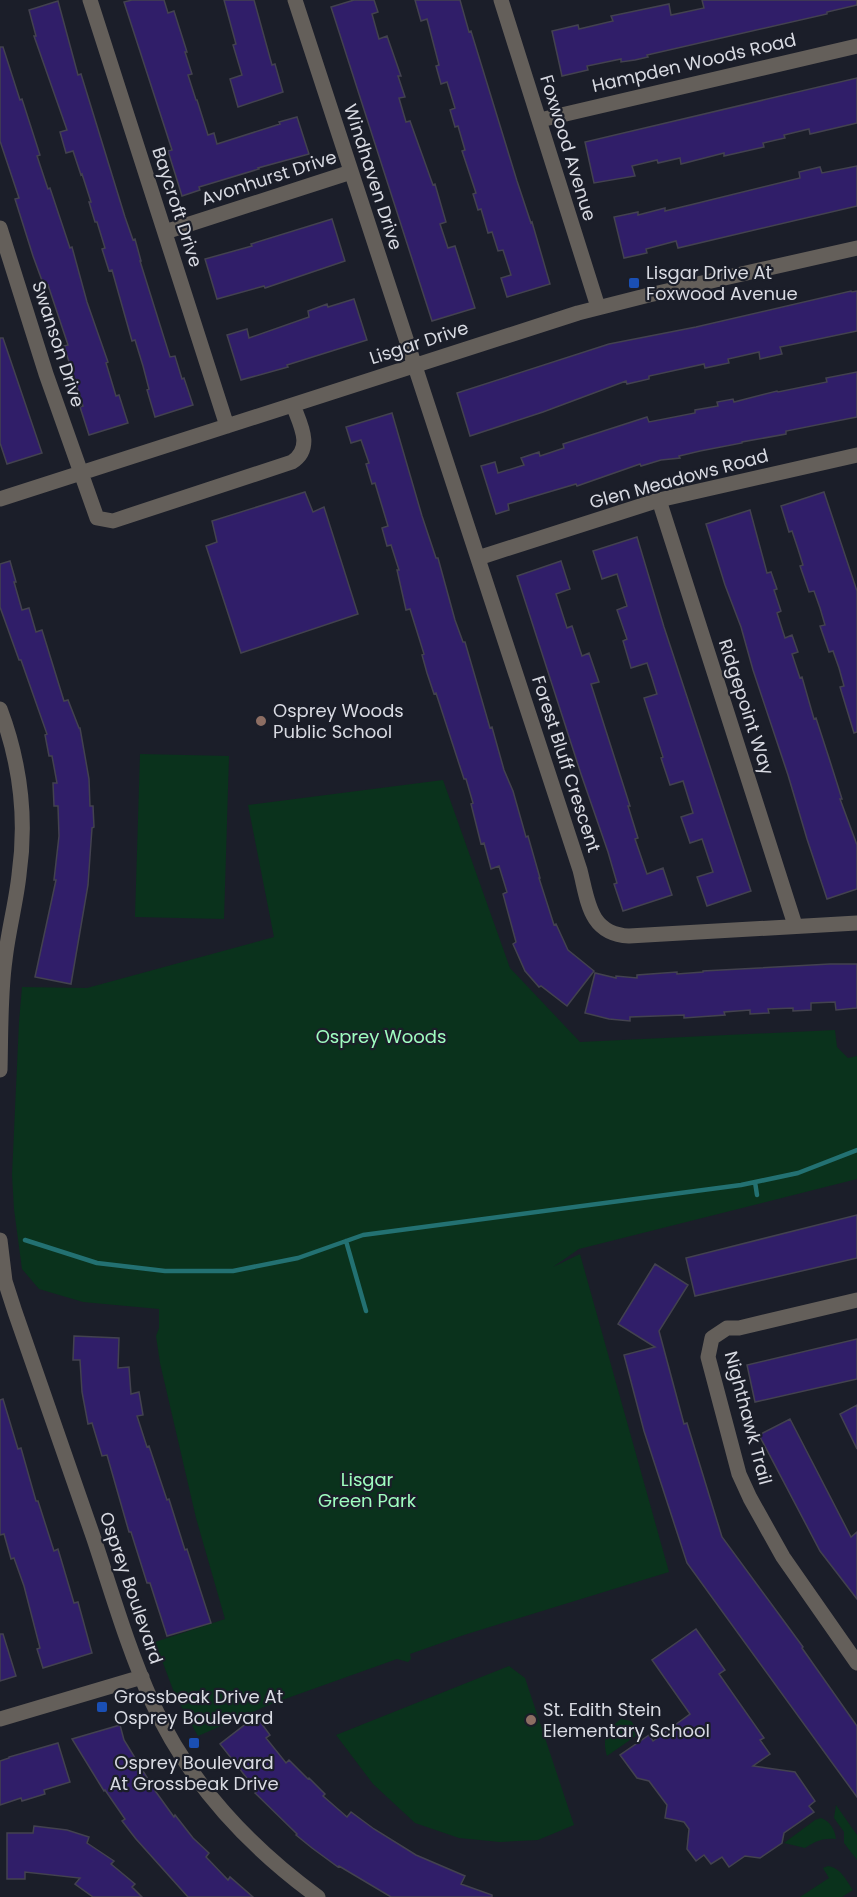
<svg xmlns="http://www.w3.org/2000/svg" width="857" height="1897" font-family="Poppins,sans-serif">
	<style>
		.green { fill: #0a321c }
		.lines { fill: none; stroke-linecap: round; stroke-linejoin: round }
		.stream { stroke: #237172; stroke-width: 4.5 }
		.building { fill: #301e69; stroke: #43424f; stroke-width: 1.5 }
		.minor { stroke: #645f5a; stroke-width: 15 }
		.transit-dot { fill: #1a4fb4; stroke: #1b1e29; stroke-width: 2 }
		.education-dot { fill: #8d6e63; stroke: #1b1e29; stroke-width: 2 }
		.labels { text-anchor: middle; stroke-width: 4.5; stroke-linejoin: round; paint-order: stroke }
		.street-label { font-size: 18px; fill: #d8dae2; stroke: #1b1e29 }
		.poi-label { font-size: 18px; fill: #d8dae2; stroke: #1b1e29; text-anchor: start }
		.park-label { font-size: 18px; fill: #9ffdc0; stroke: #1b1e29 }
	</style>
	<rect width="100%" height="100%" fill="#1b1e29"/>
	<path class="green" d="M140,754L229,756L224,919L135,917Z
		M443,780L510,968L580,1042L835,1030L837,1047L848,1058L857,1056V1179L579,1249L553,1267L580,1254L669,1572L464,1635L410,1654L411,1659L408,1662L397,1659L271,1704L198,1736L175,1695L155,1642L225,1619L196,1518L160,1363L156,1336L159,1328V1309L83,1302L39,1289L22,1269L14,1209L12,1175L19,1022L22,987L87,988L274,937L248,805Z
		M509,1666L525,1678L574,1825L538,1840L500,1842L459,1838L415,1823L373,1784L336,1735Z
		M621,1719L631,1721L640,1733L607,1756C602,1739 606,1730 621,1719Z
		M836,1805L857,1835V1860L844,1843V1832L834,1818Z
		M821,1818C830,1821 835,1830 836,1839C823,1838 816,1841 805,1848L784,1843L815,1820Z
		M828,1866C841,1868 846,1880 853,1890L842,1897H800L829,1878L823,1868Z"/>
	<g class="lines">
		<path class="stream" d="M755,1182L757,1195
			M25,1240L97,1263L165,1271H233L298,1258L363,1235L741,1185L798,1173L857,1150
			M346,1241L366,1311"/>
	</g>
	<path class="building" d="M132,0H164L168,13L174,11L187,52H185L192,74L188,75L196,100H197L208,135L214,133L217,144L280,124L279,122L297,117L309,154L258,168L259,169L199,187L200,190L182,196L168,151L172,150L124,2Z
		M224,0H254L272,65L275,64L283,92L238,107L230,79L242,75L233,45L236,44Z
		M354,0H374L378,12L372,14L379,39L387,36L401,76H398L405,97L399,98L406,122L410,121L433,185L435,184L446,222L440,224L448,248L455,246L475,308L432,321L331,7Z
		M415,0H460L469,32L471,31L517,181L531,223L532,222L550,284L507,297L501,278L511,275L503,250L498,251L492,232L488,233L481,209L478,210L473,194L476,193L462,151L465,150L458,126L455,127L450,110L455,108L447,82L441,84L436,66L439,65L427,19L421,21Z
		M702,0H857V5L827,12V14L647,55L648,57L635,60L621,62V59L587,66L588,70L562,76L552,31L578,25L579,29L613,21L611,16L669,4L671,15L704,8Z
		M58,1L78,75L81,74L125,217L133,240L135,239L141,261H140L170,357L175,356L182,379L184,378L193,405L155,417L147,390L149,389L143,366L135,340L132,341L112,270L109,271L102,249L105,248L97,222H95L89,202H91L82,174L81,175L73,151L66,153L60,132L67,130L34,36H36L29,10Z
		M0,47H3L20,100L22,99L40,155L37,156L48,189L50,188L70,248L72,247L87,302L108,362L106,363L116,396L119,395L128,423L89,435L80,407L83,406L64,346L68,345L48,285L44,286L33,256L15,199L19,198L0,141Z
		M857,78V123L810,134L809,129L784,135L785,138L763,143L764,147L724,156V153L681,164L680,158L658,163L657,160L632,166L635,176L594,183L585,142Z
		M857,166V206L678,248L676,241L646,249L647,253L624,258L614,217L638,212V215L665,208V211L694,204L800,178L799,172L820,167L822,173Z
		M332,219L345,261L265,288L264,286L217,299L205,259L252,246L251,244Z
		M851,291L852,292L857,291V331L780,347L782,354L760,359L759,352L728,359L729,363L705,368L704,364L649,376V379L627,384L626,381L543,412L470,436L457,393L609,344L696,327Z
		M354,299L367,340L287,365L288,367L241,380L227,335L247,329L249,338L309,317L308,311L327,304L328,307Z
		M0,338H3L42,453L7,464L0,443Z
		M857,372V417L786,431V434L742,442V443L700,451L679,456L680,458L661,460L641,466L640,464L577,486L576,484L508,504L509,510L496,514L481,466L495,462L498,473L524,465L521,458L539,452L540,456L564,448L563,444L647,417L649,422L695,413V410L718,406L717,402L733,399L734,402L777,391L778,392L827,382L826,378Z
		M392,413L422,516L436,558H438L455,620L463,642H465L490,728L492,727L504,770L513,791L526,837L528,836L540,878H539L554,925L556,924L568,950L594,971L567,1006L541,986L539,987L525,971L513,944L516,942L503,894L507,892L499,866L491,869L484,843L481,844L471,804L473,803L466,779H464L436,693L434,694L427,673L422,655L424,654L410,609L406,610L397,570H399L391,545L387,546L382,528L388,526L375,483L372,484L366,464L369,463L361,440L351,443L346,427Z
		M305,492L313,512L324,507L358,614L241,653L206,546L217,542L212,521Z
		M824,492L857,591V732L854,733L840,687L844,686L839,668L833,651L829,652L820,626L825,625L820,608L814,591L809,592L800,566L803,565L798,549L792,531L789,532L781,506Z
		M750,510L767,573L771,572L777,589L774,590L781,611L777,613L785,638L792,635L798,652L792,654L800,678L802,677L814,719L816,718L829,758L842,799H840L857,845V889L827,899L807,839L788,775L753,670L741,627L725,585L706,524Z
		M637,537L664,627L751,891L707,906L697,877L713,872L702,839L690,843L681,817L693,813L683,781L670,785L661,758L663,757L644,698L657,694L652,678L647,663L631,668L623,641L627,639L617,610L627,606L617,574L602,579L593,551Z
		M10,561L16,582H14L22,610L29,608L36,632L42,630L64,701L68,700L79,728H80L89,779L90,806H93L94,827L92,828L88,885L71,984L35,977L56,880H54L59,836L58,806H54L53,783H57L52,756H49L45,735L47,734L21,660H19L0,607V564Z
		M561,561L570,589L556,594L567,628L572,626L582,656L589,653L599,682L591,684L630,806H628L638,838L635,839L647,874L663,868L672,895L623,911L614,884L617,883L608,852L581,774L517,576Z
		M830,964H857V1008L836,1010L835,1002L811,1003V1010L793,1011V1008L768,1009L769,1013L750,1014V1010L724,1012L725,1015L684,1018V1015L630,1017V1021L609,1019L585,1013L595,973L616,978V976L637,978V975L677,972V974L703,972V971Z
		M857,1215V1258L695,1296L686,1258Z
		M655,1264L688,1285L659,1331L684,1424L687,1423L722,1537L803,1647L802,1648L857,1726V1797L687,1563L644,1431L624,1355L655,1347L618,1324Z
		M74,1336L119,1338L118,1368L129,1367L131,1394L139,1392L143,1415L137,1416L147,1447L149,1446L167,1500L169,1499L185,1550L187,1549L211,1623L167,1636L150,1583H147L131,1532H129L107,1455L102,1456L92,1423L88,1424L82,1392L80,1360H73Z
		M857,1339V1379L755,1402L747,1365Z
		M3,1399L18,1449L21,1448L36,1501H38L54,1551L58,1549L74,1603L78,1602L92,1653L43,1668L37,1649L40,1648L24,1586L14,1558L11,1559L4,1534L0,1535V1400Z
		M857,1405V1449L840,1414Z
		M790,1419L851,1537L857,1532V1599L820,1551L759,1435Z
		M696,1629L725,1670L719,1674L764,1738L760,1740L770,1754L753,1766L795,1772L815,1801L809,1806L814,1812L784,1833L782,1843L760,1858L745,1856L729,1867L722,1857L711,1864L704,1855L696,1861L687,1849L689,1829L684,1822L665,1818L667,1805L649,1781L637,1778L620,1755L649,1735L653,1741L690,1714L652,1660Z
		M0,1634H3L16,1676L0,1681Z
		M256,1716L270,1735L266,1738L286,1763L289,1760L308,1779L309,1778L325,1794L323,1796L347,1817L351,1812L374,1829L416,1855L465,1876L461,1884L492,1895V1897H391L339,1866L338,1867L312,1848L296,1835L297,1834L255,1793L257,1791L220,1744Z
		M120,1725L124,1740L156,1792L174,1817L175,1815L193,1838L209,1853L206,1857L228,1880L230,1877L253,1897H188L136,1839L122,1821L125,1819L105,1790L104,1791L72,1739Z
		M58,1743L70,1782L44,1790L45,1794L22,1801L21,1798L0,1805V1761L9,1758V1757Z
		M34,1826L67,1830L89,1837L87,1843L114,1861L111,1864L135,1884L132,1887L142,1897H93L75,1884L80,1878L25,1872V1879H7V1833H33Z"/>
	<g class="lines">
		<path class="minor" d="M90,0L227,426
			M295,0L580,870C588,901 589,934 629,936L857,923
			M501,0L598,307
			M540,120L857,46
			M0,228L46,374L97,518L113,521L292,462C314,448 300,424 293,405
			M165,232L351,172
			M0,499L578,313L649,295L857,248
			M659,500L795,925
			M478,558L659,500L857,455
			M0,709C20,762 27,819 19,875C16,903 8,932 5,960C0,996 1,1034 0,1070
			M0,1240L5,1281L15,1312C41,1387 67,1463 94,1539C112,1593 128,1649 152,1702C188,1781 248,1846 318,1897
			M857,1300L739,1328H727L712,1338L708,1357L739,1474L750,1498L783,1557L857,1663
			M0,1719L142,1677"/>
	</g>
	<g class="transit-dot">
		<rect x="628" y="277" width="12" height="12" rx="3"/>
		<rect x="96" y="1701" width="12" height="12" rx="3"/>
		<rect x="188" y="1737" width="12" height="12" rx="3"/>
	</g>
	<g class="education-dot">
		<circle cx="261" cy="721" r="6"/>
		<circle cx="531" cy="1720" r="6"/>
	</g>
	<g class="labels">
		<g class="street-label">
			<text transform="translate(694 63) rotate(-13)" y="6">Hampden Woods Road</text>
			<text transform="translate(568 148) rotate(73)" y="6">Foxwood Avenue</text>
			<text transform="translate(373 177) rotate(72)" y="6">Windhaven Drive</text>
			<text transform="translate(269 178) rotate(-18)" y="6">Avonhurst Drive</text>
			<text transform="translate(177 207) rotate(72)" y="6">Baycroft Drive</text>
			<text transform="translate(419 343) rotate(-18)" y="6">Lisgar Drive</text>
			<text transform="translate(58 344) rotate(72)" y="6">Swanson Drive</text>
			<text transform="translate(679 479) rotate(-15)" y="6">Glen Meadows Road</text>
			<text transform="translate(746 707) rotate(72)" y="6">Ridgepoint Way</text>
			<text transform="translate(566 764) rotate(72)" y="6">Forest Bluff Crescent</text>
			<text transform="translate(748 1418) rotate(75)" y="6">Nighthawk Trail</text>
			<text transform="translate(131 1588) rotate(71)" y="6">Osprey Boulevard</text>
		</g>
		<g class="poi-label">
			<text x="646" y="279">Lisgar Drive At<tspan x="646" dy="21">Foxwood Avenue</tspan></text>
			<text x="273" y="717">Osprey Woods<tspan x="273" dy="21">Public School</tspan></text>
			<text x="114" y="1703">Grossbeak Drive At<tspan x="114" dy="21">Osprey Boulevard</tspan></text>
			<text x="543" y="1716">St. Edith Stein<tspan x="543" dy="21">Elementary School</tspan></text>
			<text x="194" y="1769" text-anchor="middle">Osprey Boulevard<tspan x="194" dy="21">At Grossbeak Drive</tspan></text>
		</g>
		<g class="park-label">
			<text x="381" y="1043">Osprey Woods</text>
			<text x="367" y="1486">Lisgar<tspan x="367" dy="21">Green Park</tspan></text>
		</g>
	</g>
</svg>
